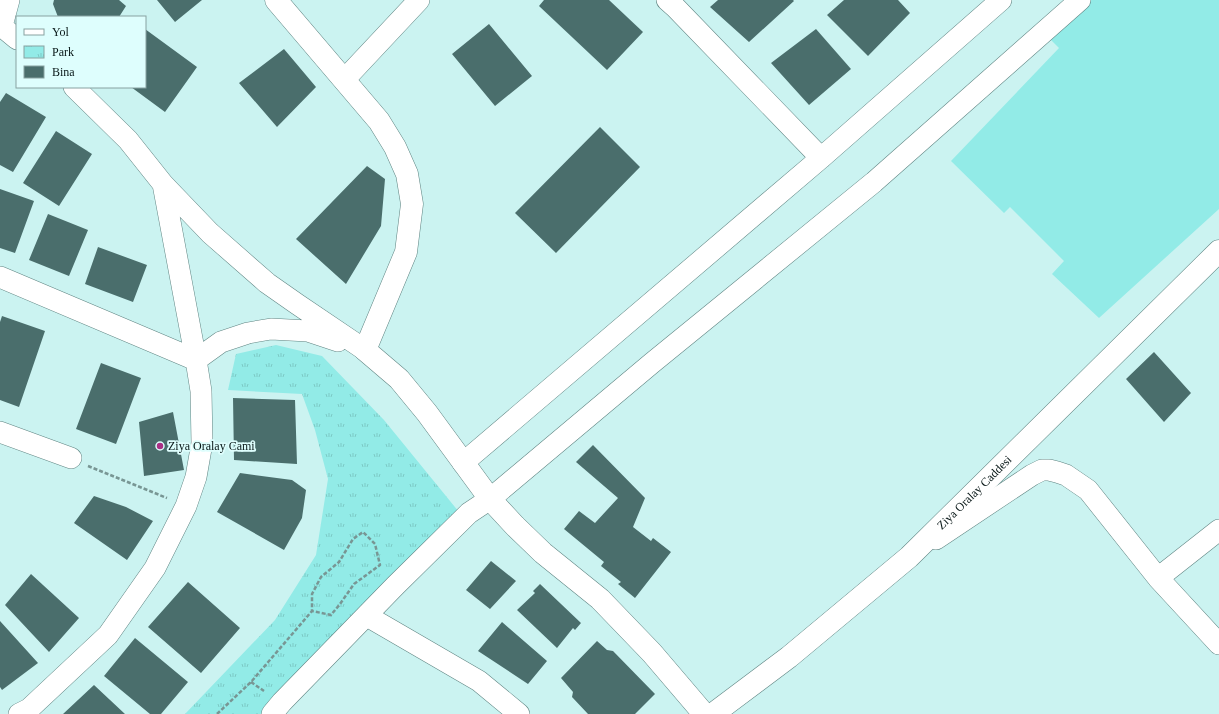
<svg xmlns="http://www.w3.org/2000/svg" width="1219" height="714" font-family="Georgia,serif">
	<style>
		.green { fill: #92ebe7 }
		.park { fill: url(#park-tufts) }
		.building { fill: #4a6e6c }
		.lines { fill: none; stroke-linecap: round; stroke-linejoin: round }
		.minor-casing { stroke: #608583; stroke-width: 22 }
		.major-casing { stroke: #608583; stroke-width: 23 }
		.path { stroke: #789694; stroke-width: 2.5; stroke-dasharray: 4 2; stroke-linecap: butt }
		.minor { stroke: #fff; stroke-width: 21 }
		.major { stroke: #fff; stroke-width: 22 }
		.poi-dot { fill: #aa3085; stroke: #defefd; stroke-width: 1.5 }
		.labels { text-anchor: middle; stroke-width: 3.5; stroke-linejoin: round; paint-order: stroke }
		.poi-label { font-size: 12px; fill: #081717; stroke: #defefd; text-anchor: start }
		.street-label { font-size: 12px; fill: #081717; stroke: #defefd }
	</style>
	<defs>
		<pattern id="park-tufts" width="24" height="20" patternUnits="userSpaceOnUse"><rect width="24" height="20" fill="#92ebe7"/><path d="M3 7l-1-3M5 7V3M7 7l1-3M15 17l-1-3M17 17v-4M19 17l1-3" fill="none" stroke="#7cc9c5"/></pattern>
	</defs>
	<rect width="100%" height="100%" fill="#cbf3f1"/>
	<path class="green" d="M1080,0H1219V209L1099,318L1052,274L1064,261L1010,207L1004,213L951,161L1059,48L1043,32Z"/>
	<path class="park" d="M276,345L322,356L384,420L459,512L266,714H185L275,620L316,555L328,479L315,430L302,394L228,390L236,354Z"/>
	<path class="building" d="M54,0H119L126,6L119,17H58L53,4Z
		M157,0H202L175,22Z
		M544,0H609L643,32L607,70L539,6Z
		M718,0H793L794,1L749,42L710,7Z
		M844,0H898L910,13L868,56L827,15Z
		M489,24L532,76L495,106L452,54Z
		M145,29L197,67L165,112L131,87H145Z
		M816,29L851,69L809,105L771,63Z
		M284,49L316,87L277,127L239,83Z
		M6,93L46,117L13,172L0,165V102Z
		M600,127L640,167L556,253L515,213Z
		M56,131L92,154L59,206L23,183Z
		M367,166L385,179L381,226L346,284L296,239Z
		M0,189L34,201L15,253L0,248Z
		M48,214L88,230L69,276L29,260Z
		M98,247L147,265L133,302L85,284Z
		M2,316L45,331L19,407L0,400V322Z
		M1154,352L1191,393L1164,422L1126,379Z
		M101,363L141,378L116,444L76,429Z
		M233,398L295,400L297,464L234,460Z
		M173,412L184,470L144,476L139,422Z
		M593,445L645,498L633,527L651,541L653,538L671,552L635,598L618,584L621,582L601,566L604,562L564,529L579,511L595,523L618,498L576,462Z
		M240,473L292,480L306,490L302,518L284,550L217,512Z
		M94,496L126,507L153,521L127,560L74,523Z
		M491,561L516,581L490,609L466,590Z
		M31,574L79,618L49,652L5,605Z
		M188,582L240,628L201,673L148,627Z
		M540,584L581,623L575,630L573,628L557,648L517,610L535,593L533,591Z
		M0,621L38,663L2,690L0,687Z
		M502,622L547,661L528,684L478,651Z
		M135,638L188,682L161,714H150L104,676Z
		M597,641L607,650L613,651L655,694L635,714H588L572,697L573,692L561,678Z
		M94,685L125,714H63Z"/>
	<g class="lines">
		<defs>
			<path id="minor" d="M667,0L676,8L821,158
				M0,25L17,39
				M2,26L9,0
				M344,80L419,0
				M74,87L128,140L163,184L210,233L267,283L297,304L365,350
				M0,277L196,360
				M196,360L221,342L248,333L271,329L308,331L338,341
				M0,432L71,458
				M463,463L821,158L1001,0
				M936,539L1032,475L1042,470H1049L1057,472L1066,475L1088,490L1158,578L1219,644
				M1158,578L1219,530
				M367,616L479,681L519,714
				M19,714L29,709L108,635L155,568L186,506L196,477L202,443L201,391L196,360L163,184
				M272,714L282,702L395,586L469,513L490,499L652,363L874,182L1080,0"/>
			<g id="major">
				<path d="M276,0L379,121L395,147L407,174L412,204L406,252L365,350L399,379L427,413L490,499L515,526L543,553L600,599L652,653L704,714"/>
				<path id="s1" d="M713,714L789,657L909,557L1219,251"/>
			</g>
		</defs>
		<use href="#minor" class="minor-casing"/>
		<use href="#major" class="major-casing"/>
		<path class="path" d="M88,466L167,498
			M251,682L264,691
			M217,714L251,682L312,611V594L321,577L339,562L353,539L363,532L375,544L380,565L354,584L340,604L331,615L312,611"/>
		<use href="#minor" class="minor"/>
		<use href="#major" class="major"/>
	</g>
	<circle class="poi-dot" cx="160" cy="446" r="4"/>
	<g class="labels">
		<g class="poi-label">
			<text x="168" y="450">Ziya Oralay Cami</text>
		</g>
		<g class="street-label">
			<text dy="4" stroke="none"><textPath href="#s1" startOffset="343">Ziya Oralay Caddesi</textPath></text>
		</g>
	</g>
	<rect x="16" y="16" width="130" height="72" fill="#defefd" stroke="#88a2a1"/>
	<rect x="24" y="29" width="20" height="6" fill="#ffffff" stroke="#88a2a1"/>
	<text x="52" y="36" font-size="12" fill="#081717">Yol</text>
	<rect x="24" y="46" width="20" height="12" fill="url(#park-tufts)" stroke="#88a2a1"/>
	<text x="52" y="56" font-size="12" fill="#081717">Park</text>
	<rect x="24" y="66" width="20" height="12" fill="#4a6e6c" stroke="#88a2a1"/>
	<text x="52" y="76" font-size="12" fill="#081717">Bina</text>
</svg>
